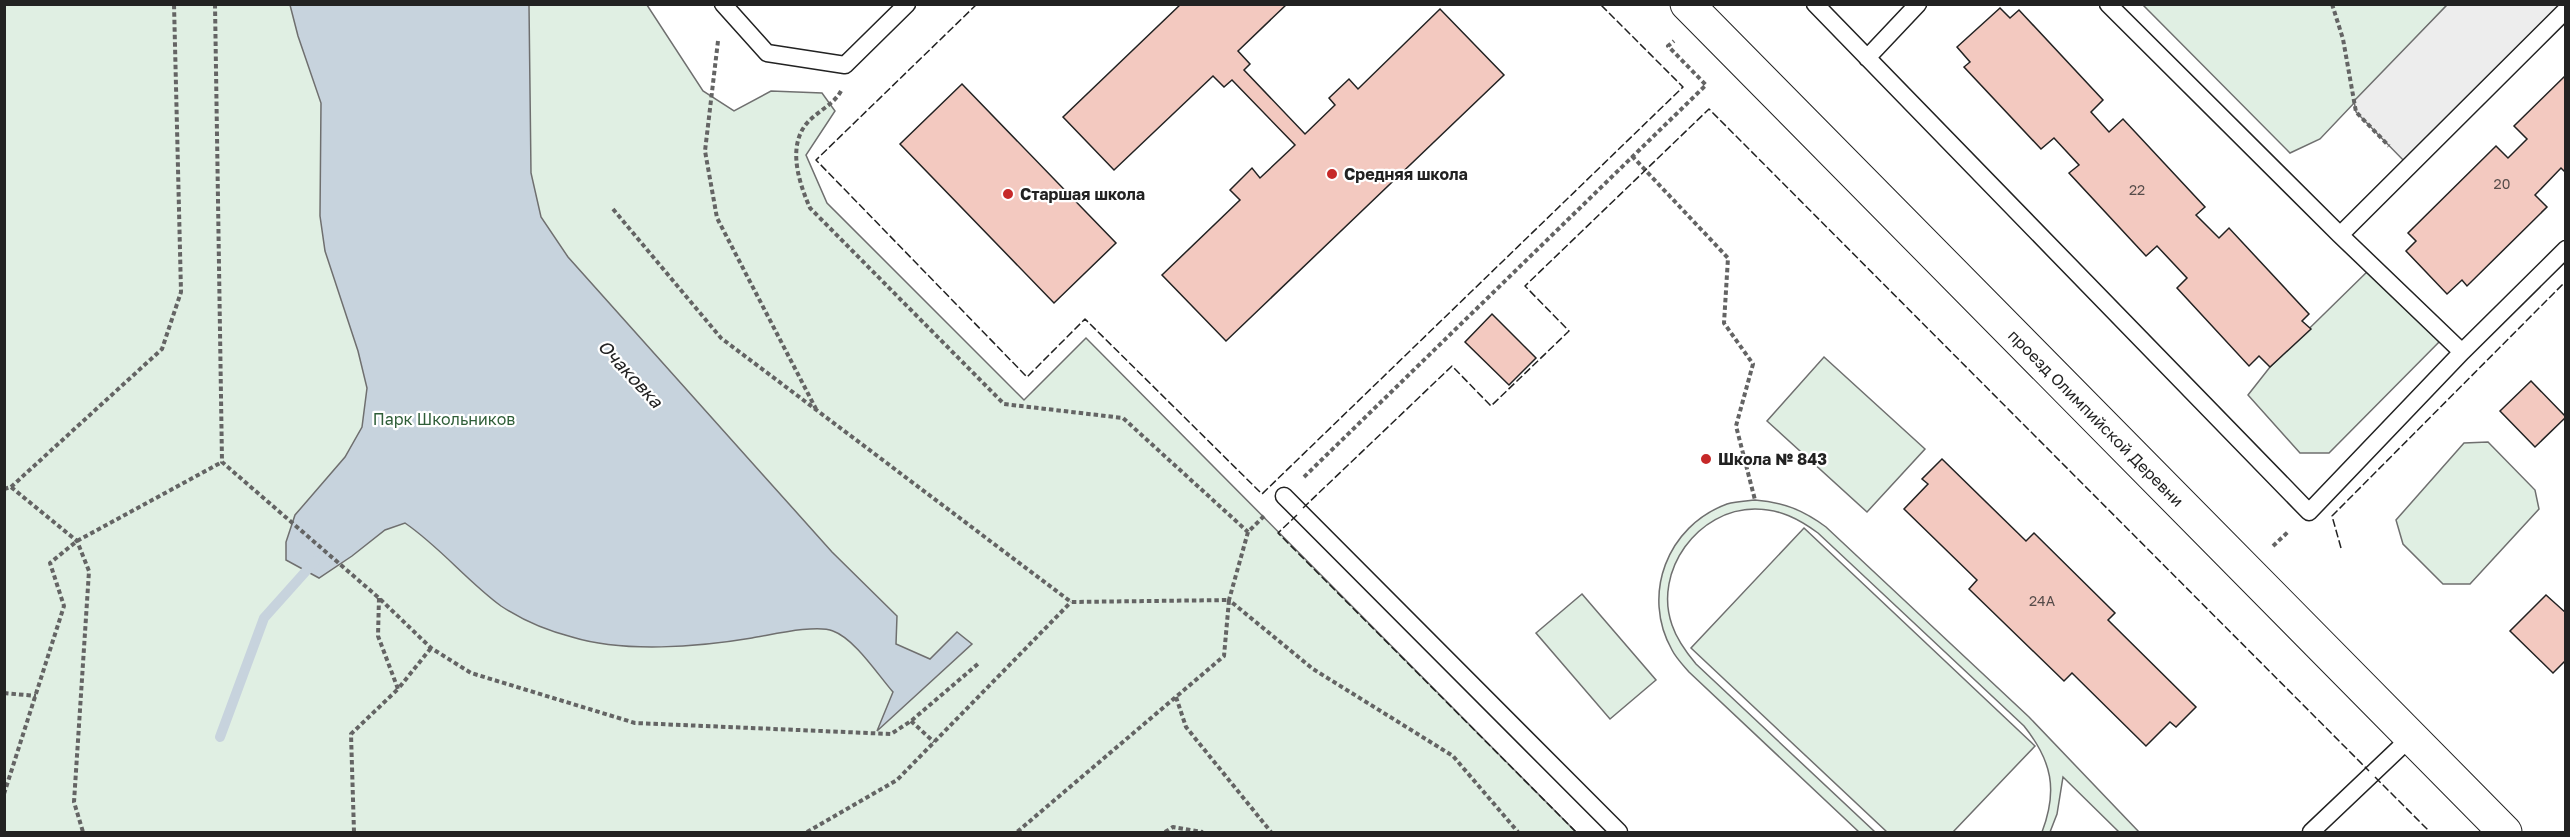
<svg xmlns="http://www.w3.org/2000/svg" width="2570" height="837" font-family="'Golos Text',sans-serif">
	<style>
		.green { fill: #e0efe3; stroke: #6f6f6f; stroke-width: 1.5 }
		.parking { fill: #ededed; stroke: #6f6f6f; stroke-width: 1.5 }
		.water { fill: #c7d3dd; stroke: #6f6f6f; stroke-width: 1.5 }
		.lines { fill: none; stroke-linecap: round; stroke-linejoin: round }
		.stream { stroke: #c7d3dd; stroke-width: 10 }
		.building { fill: #f3c9c0; stroke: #222; stroke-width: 1.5 }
		.service-casing { stroke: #222; stroke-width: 19 }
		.minor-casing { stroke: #222; stroke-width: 35 }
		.path { stroke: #646464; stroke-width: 4; stroke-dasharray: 4.5 3; stroke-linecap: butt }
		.service { stroke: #fff; stroke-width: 16 }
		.minor { stroke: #fff; stroke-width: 33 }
		.fence { stroke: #222; stroke-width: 1.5; stroke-dasharray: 8 3; stroke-linecap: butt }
		.poi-dot { fill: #c62828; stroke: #fff; stroke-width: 2 }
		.labels { text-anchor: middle; stroke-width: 4.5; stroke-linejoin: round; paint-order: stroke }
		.number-label { font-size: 14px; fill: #564c4a }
		.poi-label { font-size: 16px; font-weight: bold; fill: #222; stroke: #fff; text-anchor: start }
		.park-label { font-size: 16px; fill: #2f5e38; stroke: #fff }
		.street-label { font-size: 16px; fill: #222; stroke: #fff }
		.water-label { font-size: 18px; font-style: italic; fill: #222; stroke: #fff }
	</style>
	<rect width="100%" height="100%" fill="#fff"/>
	<path class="green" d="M5,4L647,5L703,91L734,111L771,91L822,93L835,111L806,155L827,203L1024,400L1086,338L1576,832H5Z
		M2143,5H2447L2320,139L2290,153Z
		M2373,266L2445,336L2329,453H2300L2248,395L2270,367Z
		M1824,357L1925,449L1867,512L1767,421Z
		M2488,442L2535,490L2539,509L2470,584H2443L2403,544L2396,520L2464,443Z
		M1755,500C1783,502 1803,510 1826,527L2029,717L2139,832H2119L2063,777L2057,814L2050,832H2042C2058,790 2052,761 2024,726L1818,533C1799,519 1780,509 1755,509C1698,509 1653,571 1672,625C1677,640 1686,652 1696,664L1875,832H1859L1689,672C1683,665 1676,658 1672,650C1641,595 1667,526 1727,504C1736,501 1746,501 1755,500Z
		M1804,528L2035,746L1953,832H1887L1691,648Z
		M1582,594L1656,680L1610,719L1536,633Z"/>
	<path class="parking" d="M2447,5H2565L2409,166L2356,112L2354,101Z"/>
	<path class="water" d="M290,5H529L531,173L541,217L568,257L832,552L897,616L896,644L930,659L957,632L972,644L877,731L893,692C878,675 855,639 833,631C816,624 771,635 752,638C698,647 624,653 572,637C548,631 522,620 501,606C467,581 440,547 405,523L385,530L352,556L319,578L286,560V542L295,515L345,457L362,427L367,388L358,351L325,251L320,216L321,103L298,36Z"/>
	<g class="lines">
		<path class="stream" d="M220,737L264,618L315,561"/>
	</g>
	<path class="building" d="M1181,4H1287L1238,51L1250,64L1244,70L1305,134L1335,105L1329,98L1349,79L1358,89L1440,9L1504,75L1226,341L1162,275L1240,200L1230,190L1252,168L1260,178L1295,145L1232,80L1224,87L1213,76L1114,170L1063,117Z
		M2000,8L2010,18L2019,10L2103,100L2091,112L2109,132L2123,119L2205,207L2196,215L2219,238L2229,228L2309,314L2302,321L2311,329L2270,367L2259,356L2249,366L2177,288L2187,278L2157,246L2146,256L2069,173L2079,165L2054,138L2041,149L1964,67L1970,62L1957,47Z
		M2566,75V173L2561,168L2535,195L2547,207L2467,286L2462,280L2447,294L2406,251L2416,241L2408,233L2496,146L2508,158L2527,139L2514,126Z
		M962,84L1116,243L1054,303L900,144Z
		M1492,314L1536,358L1509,385L1465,342Z
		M2531,381L2566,417L2535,447L2500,411Z
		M1942,459L2026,541L2034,533L2115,613L2108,620L2196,707L2176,727L2170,722L2146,746L2072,673L2064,681L1969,589L1977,580L1904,509L1928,484L1922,479Z
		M2546,595L2566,613V660L2553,673L2510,631Z"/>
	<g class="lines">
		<defs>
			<path id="service" d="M723,4L767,53L845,65L907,4
				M1815,4L2309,512L2462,352L2566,249
				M2108,4L2340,235L2462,352
				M1867,58L1918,4
				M2340,235L2566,10
				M1284,496L1619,832
				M2311,832L2410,738"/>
			<g id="minor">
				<path id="s1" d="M1687,4L2505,832"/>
			</g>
		</defs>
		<use href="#service" class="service-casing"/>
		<use href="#minor" class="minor-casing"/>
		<path class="path" d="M215,4L222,462L379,598L431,648L471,673L635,723L891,734L911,721L979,663
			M2332,4L2343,39L2356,112L2389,146
			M718,41L705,151L717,218L816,409
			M841,91C833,106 813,113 804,127C788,151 800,185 810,208L1004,404L1123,418L1248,532
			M1632,156L1728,258L1724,323L1753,364L1736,426L1755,500
			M613,209L721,338L1071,602L1229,600L1224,656L1017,832
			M1304,477L1706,85L1668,46L1674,41
			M11,487L162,349L181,292L174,4
			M4,489L11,487L77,541L89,571L74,802L83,832
			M1264,516L1248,532L1229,600L1313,669L1453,756L1518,832
			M2273,546L2289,531
			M379,598L378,636L398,689L431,648
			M4,693L36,696
			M1176,697L1186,727L1271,832
			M911,721L934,742
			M4,794L64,606L50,563L77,541L222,462
			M354,832L351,734L398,689
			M807,832L897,780L1071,602
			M1165,832L1173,827L1203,832"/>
		<use href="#service" class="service"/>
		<use href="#minor" class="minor"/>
		<path class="fence" d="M977,4L816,160L1027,377L1085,319L1262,494L1683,87L1600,4
			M1303,508L1452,366L1491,406L1569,331L1525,286L1709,109L2369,771
			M1297,515L1278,533L1576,832
			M2341,548L2332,516L2566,281
			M2375,777L2430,832"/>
	</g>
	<g class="poi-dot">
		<circle cx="1332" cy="174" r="6"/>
		<circle cx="1008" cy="194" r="6"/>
		<circle cx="1706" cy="459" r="6"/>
	</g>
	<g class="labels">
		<g class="number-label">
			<text x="2502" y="189">20</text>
			<text x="2137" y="195">22</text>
			<text x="2042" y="606">24А</text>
		</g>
		<g class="poi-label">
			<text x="1344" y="180">Средняя школа</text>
			<text x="1020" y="200">Старшая школа</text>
			<text x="1718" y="465">Школа № 843</text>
		</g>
		<g class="park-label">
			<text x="444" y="425">Парк Школьников</text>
		</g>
		<g class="street-label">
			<text dy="6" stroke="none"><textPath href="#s1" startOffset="582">проезд Олимпийской Деревни</textPath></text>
		</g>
		<g class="water-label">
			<text transform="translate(630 374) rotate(47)" y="6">Очаковка</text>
		</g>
	</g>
	<rect width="2570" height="837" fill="none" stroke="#222222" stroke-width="12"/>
</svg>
